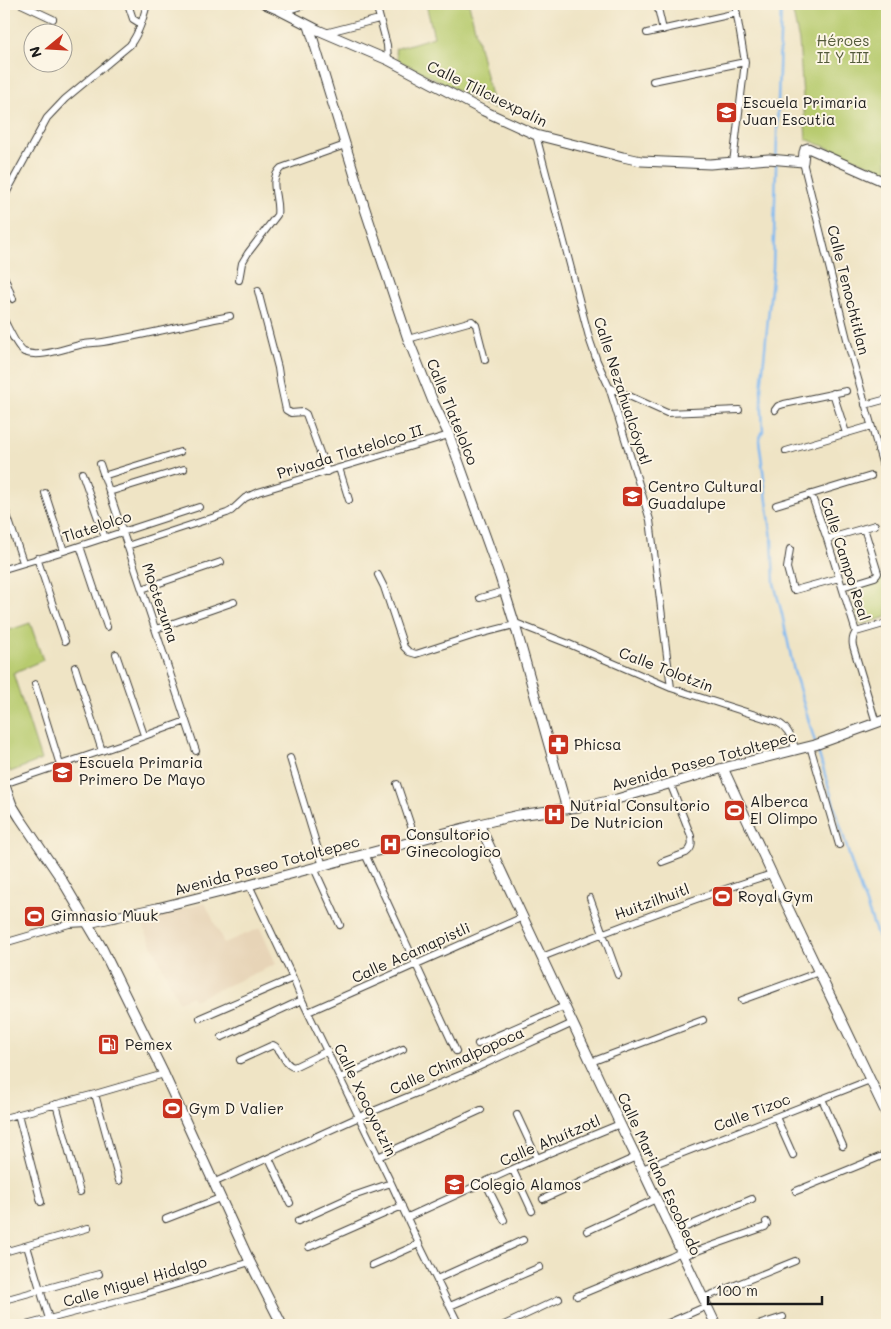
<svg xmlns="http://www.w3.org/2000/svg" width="891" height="1329" font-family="Mali,sans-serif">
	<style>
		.built { fill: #e7d4b7 }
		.green { fill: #b7cb6e; stroke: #6a7445 }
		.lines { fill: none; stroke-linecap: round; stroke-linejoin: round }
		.stream { stroke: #80b9f1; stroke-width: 2.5 }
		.street-casing { stroke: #3c3a35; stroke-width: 8 }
		.secondary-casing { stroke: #3c3a35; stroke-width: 11 }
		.street { stroke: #fff; stroke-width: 6 }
		.secondary { stroke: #fff; stroke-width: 9 }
		.labels { text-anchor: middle; stroke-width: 4; stroke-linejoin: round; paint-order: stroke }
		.park-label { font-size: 15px; fill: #525939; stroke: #fcf5e5 }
		.street-label { font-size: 15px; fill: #1c1c1c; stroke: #fcf5e5 }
		.poi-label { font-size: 15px; fill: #1c1c1c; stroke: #fcf5e5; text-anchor: start }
	</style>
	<rect width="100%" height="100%" fill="#fcf5e5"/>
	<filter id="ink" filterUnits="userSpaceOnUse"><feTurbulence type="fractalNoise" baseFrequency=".02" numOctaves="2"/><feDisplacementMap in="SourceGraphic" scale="10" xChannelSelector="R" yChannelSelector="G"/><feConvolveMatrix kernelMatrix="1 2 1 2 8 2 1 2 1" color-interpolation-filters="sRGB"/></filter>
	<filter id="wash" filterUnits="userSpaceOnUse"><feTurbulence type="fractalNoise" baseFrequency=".0096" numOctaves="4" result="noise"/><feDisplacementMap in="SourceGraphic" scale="20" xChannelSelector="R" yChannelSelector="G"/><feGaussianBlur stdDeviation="1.12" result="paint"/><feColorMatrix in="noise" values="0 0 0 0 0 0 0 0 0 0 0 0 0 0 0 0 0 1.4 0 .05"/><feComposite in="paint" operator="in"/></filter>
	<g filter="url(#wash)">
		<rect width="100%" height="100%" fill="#efe4c5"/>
		<path class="built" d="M205,903L224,943L260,928L276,964L194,1000L192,996L179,1002L140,920Z"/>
		<path class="green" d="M426,4H469L494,109L398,60L395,49L434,37Z
			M791,4H887V172L806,139L799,41Z
			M887,565V617L860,625L849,590L879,581L882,575L881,568Z
			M30,623L43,660L13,673L41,760L10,772L4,753V632Z"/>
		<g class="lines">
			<path class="stream" d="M781,4L773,268L761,389L763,431L759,440L772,539L774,583L782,614L794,671L815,742
				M817,748L853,868L887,962"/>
		</g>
	</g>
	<g filter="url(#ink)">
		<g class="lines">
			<defs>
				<path id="street" d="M21,4L53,19
					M128,4L133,19L141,24
					M376,4L387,45L388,60
					M657,4L663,30
					M287,13L292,9L307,4
					M325,33L379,19
					M647,33L737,13
					M653,81L745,62
					M536,135L590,341L597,361L609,387L650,520L671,688
					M803,162L850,351L887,480
					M733,163L745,62L735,4
					M4,197L47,118L65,99L130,45C139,33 143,19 147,4
					M4,276L13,299
					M239,280L242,263L248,253L277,215C280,199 267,181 281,168L345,145
					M258,291L278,368L280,382L286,410L291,413L303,412L306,414L327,472
					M4,320C8,327 17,348 24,352C40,359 67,347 84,344C90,343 97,343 103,342C146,335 188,324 230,316
					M408,339L472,321L476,325L485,360
					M609,387L667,413L739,410
					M833,393L846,433
					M865,405L887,399
					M775,410L778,406L784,404L846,391
					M878,450L887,447
					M786,451L871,426
					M100,464L196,751
					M339,468L349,500
					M82,473L105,538
					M103,476L180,452
					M109,492L184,469
					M45,493L64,551
					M811,494L827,539L856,632
					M776,505L871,476
					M4,506L23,562
					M827,539L875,525
					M80,546L107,627
					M127,546L227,513L231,511L245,498L258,492L449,435
					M790,549L787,568L793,590H795L839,578
					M37,558L65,641
					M4,569L64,551L199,507
					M378,575L384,587L404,647L409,652L416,654L475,635L518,624L569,644L671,688L777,722C789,728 791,738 796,750
					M842,587L875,577L877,575L878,573L864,528
					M142,589L221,562
					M480,598L504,591
					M156,629L234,602
					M856,632C852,637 852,641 853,646L876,723
					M856,632L887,623
					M116,654L144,735
					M75,667L102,751
					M35,684L60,765
					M810,746L839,845
					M290,758L323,866
					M4,784L125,743L186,721
					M397,784L416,841
					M365,854L456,1051
					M662,862L686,853C693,848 692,843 691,836L670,783
					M314,868L340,925
					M249,885L293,978L302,1000L391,1183L419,1244L459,1325
					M590,898L618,975
					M4,943L69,924L88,923
					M542,957C618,927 694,898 772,874
					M742,1000L819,972
					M308,1012L523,917
					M200,1018L293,978
					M222,1037L302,1000
					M478,1044L565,1006
					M240,1060L273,1045C283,1049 283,1065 294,1067L327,1051
					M591,1062L703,1020
					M340,1078L403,1049
					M95,1094L119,1181
					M822,1099L843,1146
					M56,1104L80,1192
					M18,1114L41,1202
					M517,1115L537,1158
					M776,1117L793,1155
					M4,1118L95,1094L164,1074
					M378,1157L481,1110
					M269,1158L290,1203
					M642,1169L870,1080
					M513,1170L532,1211
					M485,1182L504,1220
					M213,1183L359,1117L465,1073L573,1023
					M796,1191L887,1154
					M543,1199L636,1157
					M408,1217L537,1158L620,1124
					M166,1219L220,1198
					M298,1221L353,1196L391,1183
					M587,1231L656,1199
					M672,1233L752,1199
					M27,1246L49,1319
					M309,1247L402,1206
					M4,1252L88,1228
					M683,1256L765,1227L767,1224L766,1222
					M372,1265L419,1244
					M437,1279L523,1240
					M577,1296L671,1257L681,1252
					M703,1298L795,1261
					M4,1300L99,1274
					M450,1306L540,1267
					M26,1325L141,1295L250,1262
					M504,1325L559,1299
					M664,1325L707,1306
					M758,1325L783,1317"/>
				<path id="secondary" d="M265,4L281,11L318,30L388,60L484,111L536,135L623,157L641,161L710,164L769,159L803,162L804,152
					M309,26L365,209L408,339L434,404L449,435L500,577L515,625L567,809
					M805,149L808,148L887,183
					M723,768L772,874L887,1115
					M4,783L12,805L20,818L62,880L102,948L164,1074L250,1262L282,1325
					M479,824L620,1124L642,1169L716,1325
					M88,923L157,908L249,885L479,824L519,815L585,806L617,799L723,768L815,745L887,719"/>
			</defs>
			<use href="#street" class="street-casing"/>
			<use href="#secondary" class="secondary-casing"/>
			<use href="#street" class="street"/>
			<use href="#secondary" class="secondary"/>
		</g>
	</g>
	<defs>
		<symbol id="school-square" viewBox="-11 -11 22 22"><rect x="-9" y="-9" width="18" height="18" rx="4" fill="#c8321e" stroke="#fcf5e5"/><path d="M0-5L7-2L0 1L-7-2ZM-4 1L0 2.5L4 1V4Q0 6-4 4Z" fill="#fff"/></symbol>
		<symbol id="pharmacy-square" viewBox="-11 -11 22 22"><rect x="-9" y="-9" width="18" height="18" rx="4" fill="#c8321e" stroke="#fcf5e5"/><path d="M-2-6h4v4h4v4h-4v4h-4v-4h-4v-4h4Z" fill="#fff"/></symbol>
		<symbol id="stadium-square" viewBox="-11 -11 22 22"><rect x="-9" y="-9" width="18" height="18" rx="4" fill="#c8321e" stroke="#fcf5e5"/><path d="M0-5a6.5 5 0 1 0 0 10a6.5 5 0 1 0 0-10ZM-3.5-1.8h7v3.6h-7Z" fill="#fff"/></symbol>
		<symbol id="hospital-square" viewBox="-11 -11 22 22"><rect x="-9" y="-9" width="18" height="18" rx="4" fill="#c8321e" stroke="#fcf5e5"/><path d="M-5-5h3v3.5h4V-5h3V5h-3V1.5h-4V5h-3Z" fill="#fff"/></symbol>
		<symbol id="fuel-square" viewBox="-11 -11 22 22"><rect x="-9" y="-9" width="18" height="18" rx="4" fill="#c8321e" stroke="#fcf5e5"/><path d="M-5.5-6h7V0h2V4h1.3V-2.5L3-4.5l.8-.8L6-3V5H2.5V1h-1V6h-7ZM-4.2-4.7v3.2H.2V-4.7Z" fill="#fff"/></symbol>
	</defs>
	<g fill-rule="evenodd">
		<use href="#school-square" x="714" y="100" width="25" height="25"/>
		<use href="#school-square" x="620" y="484" width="25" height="25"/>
		<use href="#pharmacy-square" x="546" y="732" width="25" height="25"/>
		<use href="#school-square" x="50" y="760" width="25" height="25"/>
		<use href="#stadium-square" x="722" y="798" width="25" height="25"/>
		<use href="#hospital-square" x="542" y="802" width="25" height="25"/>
		<use href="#hospital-square" x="378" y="832" width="25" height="25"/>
		<use href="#stadium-square" x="710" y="884" width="25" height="25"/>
		<use href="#stadium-square" x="22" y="904" width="25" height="25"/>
		<use href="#fuel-square" x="96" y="1032" width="25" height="25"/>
		<use href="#stadium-square" x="160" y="1096" width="25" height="25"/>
		<use href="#school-square" x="442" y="1172" width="25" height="25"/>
	</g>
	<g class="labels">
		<g class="park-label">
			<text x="843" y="46">Héroes<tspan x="843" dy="17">II Y III</tspan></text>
		</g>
		<g class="street-label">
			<text transform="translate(487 94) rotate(26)" y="5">Calle Tlilcuexpalin</text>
			<text transform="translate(848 290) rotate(76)" y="5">Calle Tenochtitlan</text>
			<text transform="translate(622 391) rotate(72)" y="5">Calle Nezahualcóyotl</text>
			<text transform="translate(452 412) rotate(68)" y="5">Calle Tlatelolco</text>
			<text transform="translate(350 452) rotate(-17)" y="5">Privada Tlatelolco II</text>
			<text transform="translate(97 527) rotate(-18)" y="5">Tlatelolco</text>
			<text transform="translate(845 559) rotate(72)" y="5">Calle Campo Real</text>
			<text transform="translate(160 603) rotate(71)" y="5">Moctezuma</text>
			<text transform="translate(666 670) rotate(21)" y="5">Calle Tolotzin</text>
			<text transform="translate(704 761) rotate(-15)" y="5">Avenida Paseo Totoltepec</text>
			<text transform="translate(267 866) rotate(-15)" y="5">Avenida Paseo Totoltepec</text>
			<text transform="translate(652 902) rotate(-20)" y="5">Huitzilhuitl</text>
			<text transform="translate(411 953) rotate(-24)" y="5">Calle Acamapistli</text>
			<text transform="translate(457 1061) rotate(-24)" y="5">Calle Chimalpopoca</text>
			<text transform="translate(365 1100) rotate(64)" y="5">Calle Xocoyotzin</text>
			<text transform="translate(752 1113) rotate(-21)" y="5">Calle Tizoc</text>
			<text transform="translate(550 1141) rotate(-23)" y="5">Calle Ahuítzotl</text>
			<text transform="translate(659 1174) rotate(65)" y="5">Calle Mariano Escobedo</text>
			<text transform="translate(135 1282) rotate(-16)" y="5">Calle Miguel Hidalgo</text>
		</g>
		<g class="poi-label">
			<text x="743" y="108">Escuela Primaria<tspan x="743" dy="17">Juan Escutia</tspan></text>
			<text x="648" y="492">Centro Cultural<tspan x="648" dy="17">Guadalupe</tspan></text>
			<text x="574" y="750">Phicsa</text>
			<text x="79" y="768">Escuela Primaria<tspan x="79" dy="17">Primero De Mayo</tspan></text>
			<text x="750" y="807">Alberca<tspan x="750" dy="17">El Olimpo</tspan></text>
			<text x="570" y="811">Nutrial Consultorio<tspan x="570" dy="17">De Nutricion</tspan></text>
			<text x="406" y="840">Consultorio<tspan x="406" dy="17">Ginecologico</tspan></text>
			<text x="738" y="902">Royal Gym</text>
			<text x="51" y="921">Gimnasio Muuk</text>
			<text x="125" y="1050">Pemex</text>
			<text x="189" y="1114">Gym D Valier</text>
			<text x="470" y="1190">Colegio Alamos</text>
		</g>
	</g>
	<rect width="891" height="1329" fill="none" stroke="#fcf5e5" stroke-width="20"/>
	<g transform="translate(48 48) rotate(252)"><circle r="24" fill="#fcf5e5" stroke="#a29e95"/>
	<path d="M0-4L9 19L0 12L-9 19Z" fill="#c8321e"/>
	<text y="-8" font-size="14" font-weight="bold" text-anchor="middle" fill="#1c1c1c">N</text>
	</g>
	<path d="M708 1296v8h114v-8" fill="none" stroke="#1c1c1c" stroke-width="2.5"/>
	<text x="716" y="1296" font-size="15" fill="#1c1c1c" stroke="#fcf5e5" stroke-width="4" paint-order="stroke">100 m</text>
</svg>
